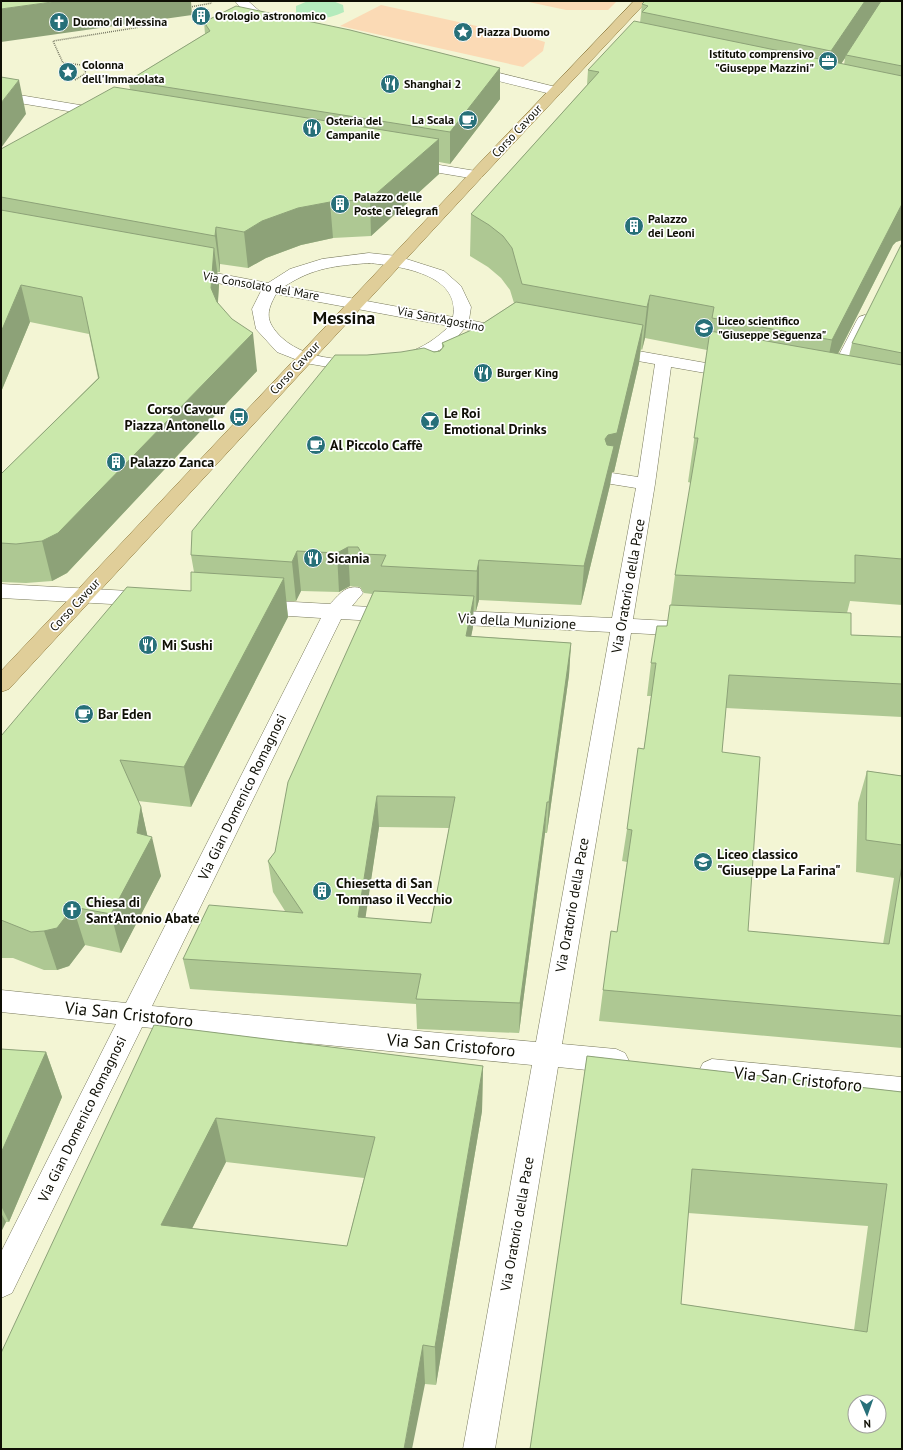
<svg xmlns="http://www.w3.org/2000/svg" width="903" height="1450" font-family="'PT Sans',sans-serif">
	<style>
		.green { fill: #fbdab5 }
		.water { fill: #b4ebbc }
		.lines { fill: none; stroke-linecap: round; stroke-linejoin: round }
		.minor-casing { stroke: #78795c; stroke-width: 1 }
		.major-casing { stroke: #8a7639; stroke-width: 1 }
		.path { stroke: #787965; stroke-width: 1.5; stroke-dasharray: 1 1; stroke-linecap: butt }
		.minor { fill: #fff; fill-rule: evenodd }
		.major { fill: #e0ce99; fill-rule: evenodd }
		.wall { fill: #aec893; fill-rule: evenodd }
		.shaded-wall { fill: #8da278 }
		.building { fill: #cae8ab; stroke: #8da278; fill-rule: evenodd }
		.labels { text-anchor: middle; stroke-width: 3.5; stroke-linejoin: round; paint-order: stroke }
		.far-poi-label { font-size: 12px; font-weight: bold; fill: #0f0f05; stroke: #fff; text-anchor: start }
		.far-street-label { font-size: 12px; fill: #0f0f05; stroke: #fff }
		.poi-label { font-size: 14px; font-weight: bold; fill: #0f0f05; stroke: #fff; text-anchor: start }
		.street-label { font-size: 14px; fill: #0f0f05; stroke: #fff }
		.near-street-label { font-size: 17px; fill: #0f0f05; stroke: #fff }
		.far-town-label { font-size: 18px; font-weight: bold; fill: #0f0f05; stroke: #fff }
	</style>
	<rect width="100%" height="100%" fill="#f3f5d4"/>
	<path class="green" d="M524,1H617L608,10H566Z
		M381,5L532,38L545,42L543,51L523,67L340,26Z"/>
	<path class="water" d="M308,1H333L343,5L344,12C327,20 313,20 296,14V6Z"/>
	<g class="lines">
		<defs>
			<path id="minor" d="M235,1H248L264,15L278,19L280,22L278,25C262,29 244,13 235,1Z
				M471,66L560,88L562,91L560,94L555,95L466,73L465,70L466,67Z
				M1,92L104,109L109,110L111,113L109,116L104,117L1,100Z
				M409,160L476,171L481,172L483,175L481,178L476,179L404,167L402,164L404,161Z
				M369,253L397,256L444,271L461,286L471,307L469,320L514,329L516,332L514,335L508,337L464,329L451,344L418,361L412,362L375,369H340L305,363L277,352L256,329L252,309L261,291L189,278L183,276L181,273L183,270L189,268L268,283L290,269L322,259ZM369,263C399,266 461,274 453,317L285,286C315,267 335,266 369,263ZM276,294L449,326C439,337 421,349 406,353C369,363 310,365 281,337C265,321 266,312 276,294Z
				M865,315L871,317L873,320L843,382L840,386L834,387L828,386L825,382L857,320L859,317Z
				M610,346L734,368L740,369L743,373L740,377L734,378L671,367L655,484L633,619L687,622L694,624L697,629L694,634L687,636L631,633L562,1044L616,1049L625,1053L629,1061L625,1069L616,1073L558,1067L495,1449H463L532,1065L142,1027L12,1293L1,1298V1252L116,1024L1,1012V990L126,1003L321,618L258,614L251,612L248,607L251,602L258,600L330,604C339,595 346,584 360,588L363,593L352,606L393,608L400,610L403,615L400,620L393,622L341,619L152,1006L536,1042L610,632L443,624L436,622L433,617L436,612L443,610L612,618L636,488L605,483L603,479L605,475L612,473L638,477L655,364L604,355L602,351L604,347Z
				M1,584L148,592L155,594L158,599L155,604L148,606L1,598Z
				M712,1059L902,1077V1101L712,1083L703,1079L699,1071L703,1063Z"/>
			<path id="major" d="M634,1H647L481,178L9,689L1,692V671L471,172Z"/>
		</defs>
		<use href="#minor" class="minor-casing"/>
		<use href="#major" class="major-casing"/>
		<path class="path" d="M190,7L212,3
			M75,80L86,73L82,65L63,63L53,41L159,24L164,17"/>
		<use href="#minor" class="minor"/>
		<use href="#major" class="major"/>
	</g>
	<path class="wall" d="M902,1V240L896,242L893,245L838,354L849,356L852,343L902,243V605L850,601L847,613L851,635L902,637V717L726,708L722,752L748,931L883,944L894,878L856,872L858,803L867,771L902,776V1048L599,1021L603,990L617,932L627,862L622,861L627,829L644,749L651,696H647L651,663L667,626L671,605L675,575L691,483L688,482L707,350L645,338L642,350L641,349L639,363L614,472H612L610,485L581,605L479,600L476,611H473V627L471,636L571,643L569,675L547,833H545L519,1033L417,1029L416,1004L190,989L183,959L285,911L273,892L268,861L275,852L372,594L364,593L360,587L350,586L339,592L301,591L296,601H286L288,617L191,807L138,801L141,807L147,835L161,876L121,953L85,945L69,966L57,970H44L13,958H1V736L191,591L194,572L191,555L367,355L440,351L442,348V343L476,328L514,303L510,290L501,278L488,267L470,256L471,214L587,85L588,70L640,23L642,4ZM845,58L844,65L841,64ZM379,827L449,828L431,923L365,918Z
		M204,22L500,68V99L450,164L439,162V174L371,236L333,238L301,245L266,258L248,268L220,264V272H217L219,285L218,303L257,371L67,573L52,581L26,583L1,582V474L98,378L89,334L30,322L1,392V149L130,89L128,81L205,34Z
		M154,1025L483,1066L482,1111L436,1385L425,1384L1,1449ZM226,1162L364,1178L347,1246L192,1228Z
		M1,1049L46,1052L62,1097L9,1222H6L1,1232Z
		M587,1056L902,1092V1449H530ZM688,1213L868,1226L854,1330L681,1304Z"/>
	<path class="shaded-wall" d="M59,1H191L192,15L1,42V9Z
		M865,1H882L846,55L845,58L824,89L831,51Z
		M500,68V99L450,164V132Z
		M19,80L26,114L1,148V103Z
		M439,139V174L371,236L370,199Z
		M330,202L333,238L301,245L266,258L248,268L244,232L262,221L298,208Z
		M902,204V240L896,242L893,245L823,383L832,340Z
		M216,227L220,264V272L215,236Z
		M214,248L219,285L216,325L211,288Z
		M21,285L30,322L1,392V332Z
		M650,295L645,338L642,350L647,307Z
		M643,325L639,363L614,472H612L610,485L581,605L584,566L605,439Z
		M253,333L257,371L67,573L52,581L42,541Z
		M348,547L350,586L339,592L337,553Z
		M297,551L301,591L296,601L292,562Z
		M479,560V600L476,611L477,571Z
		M284,578L288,617L191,807L184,767Z
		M474,596L473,627L465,668L466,636Z
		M571,643L569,675L547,833L549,802Z
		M377,796L379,827L361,948L358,917Z
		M547,802L545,833L519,1033L520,1003Z
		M141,807L149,843L152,837L161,876L121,953L111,914L137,833Z
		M73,907L85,945L69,966L57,970L44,931Z
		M46,1052L62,1097L9,1222L1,1206V1153Z
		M483,1066L482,1111L436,1385L435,1347Z
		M216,1118L226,1162L173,1266L161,1225Z
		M1,1213L6,1222L1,1232Z
		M423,1345L425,1384L412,1449H404Z"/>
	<path class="building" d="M1,1H59L1,9Z
		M645,1H865L831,51L642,12L648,6L642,4Z
		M881,1H902V66L846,55Z
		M236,6L350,30L500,68L450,132L128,81L210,31L204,22Z
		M634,21L902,76V204L832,340L712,318L714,307L650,295L647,307L522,284L512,248L503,236L489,225L471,214L599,72L588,70Z
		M1,77L19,80L1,103Z
		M114,87L439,139L370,199L330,202L298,208L262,221L244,232L216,227L215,236L1,197V149Z
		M1,210L214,248L211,288L217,302L232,319L253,333L58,533L42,541L16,544L1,543V474L99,378L82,297L21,285L1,332Z
		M902,243V353L852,343Z
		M516,302L643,325L617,433L608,435L605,439L607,445L614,446L584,566L479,560L477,571L381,566L386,555L362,554L358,547H348L337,553L297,551L292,562L191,555L192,531L335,355H367L401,352L424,348L434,352L440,351L444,346L442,343L476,328Z
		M710,331L902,365V559L855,555V583L675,575L698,438H694Z
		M191,572L284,578L184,767L120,760L141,807L137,833L152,837L111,914L73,907L57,928L44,931L31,932L1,920V736L127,587L191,591Z
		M374,591L474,596L466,636L571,643L549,802H547L520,1003L416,999L421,974L183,959L209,905L303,913L268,861L275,852L288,782ZM377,796L455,797L431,923L358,917Z
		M670,605L851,613V635L902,637V684L729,675L722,752L760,757L748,931L889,944L902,865V1016L603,990L611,931L617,932L632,830L627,829L638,748L644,749L656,663H651L657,626H667Z
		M867,771L902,776V845L866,840Z
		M154,1025L483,1066L435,1347L423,1345L404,1449H1V1353ZM216,1118L375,1137L347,1246L161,1225Z
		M1,1049L46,1052L1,1153Z
		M587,1056L902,1092V1449H530ZM692,1169L887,1184L867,1332L681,1304ZM855,1402H879V1426H855Z"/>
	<defs>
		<symbol id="building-disc" viewBox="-11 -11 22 22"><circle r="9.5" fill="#277079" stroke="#fff"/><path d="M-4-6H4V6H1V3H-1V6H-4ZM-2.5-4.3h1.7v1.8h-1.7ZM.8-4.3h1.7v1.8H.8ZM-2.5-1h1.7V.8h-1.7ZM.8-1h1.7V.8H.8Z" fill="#fff"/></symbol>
		<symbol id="church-disc" viewBox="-11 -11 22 22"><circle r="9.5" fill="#277079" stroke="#fff"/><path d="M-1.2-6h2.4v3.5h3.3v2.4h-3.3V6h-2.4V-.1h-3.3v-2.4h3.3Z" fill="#fff"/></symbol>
		<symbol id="sight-disc" viewBox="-11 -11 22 22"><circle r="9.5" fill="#277079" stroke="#fff"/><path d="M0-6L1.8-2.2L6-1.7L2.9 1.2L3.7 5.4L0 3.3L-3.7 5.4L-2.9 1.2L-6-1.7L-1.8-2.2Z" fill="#fff"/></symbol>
		<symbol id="office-disc" viewBox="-11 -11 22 22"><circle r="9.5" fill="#277079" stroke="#fff"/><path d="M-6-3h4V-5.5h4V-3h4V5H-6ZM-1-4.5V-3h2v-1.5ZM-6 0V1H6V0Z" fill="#fff"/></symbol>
		<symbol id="restaurant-disc" viewBox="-11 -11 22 22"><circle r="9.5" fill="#277079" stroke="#fff"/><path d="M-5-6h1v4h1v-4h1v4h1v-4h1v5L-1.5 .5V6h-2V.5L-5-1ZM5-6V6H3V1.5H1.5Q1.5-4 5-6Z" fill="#fff"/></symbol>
		<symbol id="cafe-disc" viewBox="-11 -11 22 22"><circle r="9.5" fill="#277079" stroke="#fff"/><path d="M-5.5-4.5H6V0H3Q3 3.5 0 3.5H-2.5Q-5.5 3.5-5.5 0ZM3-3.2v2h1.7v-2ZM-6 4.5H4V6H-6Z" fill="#fff"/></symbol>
		<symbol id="school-disc" viewBox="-11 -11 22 22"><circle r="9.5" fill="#277079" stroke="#fff"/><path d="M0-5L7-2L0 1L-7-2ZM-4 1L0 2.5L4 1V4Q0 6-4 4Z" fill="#fff"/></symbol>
		<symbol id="bus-disc" viewBox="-11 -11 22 22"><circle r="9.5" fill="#277079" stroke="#fff"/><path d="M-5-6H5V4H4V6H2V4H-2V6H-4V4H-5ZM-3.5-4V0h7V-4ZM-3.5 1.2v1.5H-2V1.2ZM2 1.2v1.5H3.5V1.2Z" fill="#fff"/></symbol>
		<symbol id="bar-disc" viewBox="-11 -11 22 22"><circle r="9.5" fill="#277079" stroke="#fff"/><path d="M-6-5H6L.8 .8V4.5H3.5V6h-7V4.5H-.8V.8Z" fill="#fff"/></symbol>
	</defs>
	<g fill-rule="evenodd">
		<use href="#building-disc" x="190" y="5" width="22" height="22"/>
		<use href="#church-disc" x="48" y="11" width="22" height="22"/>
		<use href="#sight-disc" x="452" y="21" width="22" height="22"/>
		<use href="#office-disc" x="817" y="50" width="22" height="22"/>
		<use href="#sight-disc" x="57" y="61" width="22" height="22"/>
		<use href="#restaurant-disc" x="379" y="73" width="22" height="22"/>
		<use href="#cafe-disc" x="457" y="109" width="22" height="22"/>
		<use href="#restaurant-disc" x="301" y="117" width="22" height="22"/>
		<use href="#building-disc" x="329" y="193" width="22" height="22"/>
		<use href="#building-disc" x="623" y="215" width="22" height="22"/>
		<use href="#school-disc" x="693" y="317" width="22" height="22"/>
		<use href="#restaurant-disc" x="472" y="362" width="22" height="22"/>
		<use href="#bus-disc" x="228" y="406" width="22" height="22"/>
		<use href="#bar-disc" x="419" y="410" width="22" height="22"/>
		<use href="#cafe-disc" x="305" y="434" width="22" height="22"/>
		<use href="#building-disc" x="105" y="451" width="22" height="22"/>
		<use href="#restaurant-disc" x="302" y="547" width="22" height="22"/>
		<use href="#restaurant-disc" x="137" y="634" width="22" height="22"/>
		<use href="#cafe-disc" x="73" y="703" width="22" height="22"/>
		<use href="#school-disc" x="692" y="851" width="22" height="22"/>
		<use href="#building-disc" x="311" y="880" width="22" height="22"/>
		<use href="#church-disc" x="61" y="899" width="22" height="22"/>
	</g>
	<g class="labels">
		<g class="far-poi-label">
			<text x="215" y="20">Orologio astronomico</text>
			<text x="73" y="26">Duomo di Messina</text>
			<text x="477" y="36">Piazza Duomo</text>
			<text x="814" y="58" text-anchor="end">Istituto comprensivo<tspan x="814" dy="14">"Giuseppe Mazzini"</tspan></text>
			<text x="82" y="69">Colonna<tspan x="82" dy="14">dell'Immacolata</tspan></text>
			<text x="404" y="88">Shanghai 2</text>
			<text x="454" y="124" text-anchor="end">La Scala</text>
			<text x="326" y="125">Osteria del<tspan x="326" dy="14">Campanile</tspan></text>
			<text x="354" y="201">Palazzo delle<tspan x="354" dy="14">Poste e Telegrafi</tspan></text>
			<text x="648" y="223">Palazzo<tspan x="648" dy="14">dei Leoni</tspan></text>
			<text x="718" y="325">Liceo scientifico<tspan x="718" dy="14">"Giuseppe Seguenza"</tspan></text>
			<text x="497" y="377">Burger King</text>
		</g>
		<g class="far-street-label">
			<text transform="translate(517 131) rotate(-47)" y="4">Corso Cavour</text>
			<text transform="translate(261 286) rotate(10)" y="4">Via Consolato del Mare</text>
			<text transform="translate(441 319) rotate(11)" y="4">Via Sant'Agostino</text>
			<text transform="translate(295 368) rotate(-47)" y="4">Corso Cavour</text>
			<text transform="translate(75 605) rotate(-47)" y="4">Corso Cavour</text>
		</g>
		<g class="poi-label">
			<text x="225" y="414" text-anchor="end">Corso Cavour<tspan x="225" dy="16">Piazza Antonello</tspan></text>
			<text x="444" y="418">Le Roi<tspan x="444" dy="16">Emotional Drinks</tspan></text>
			<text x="330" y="450">Al Piccolo Caffè</text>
			<text x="130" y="467">Palazzo Zanca</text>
			<text x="327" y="563">Sicania</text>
			<text x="162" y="650">Mi Sushi</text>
			<text x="98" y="719">Bar Eden</text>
			<text x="717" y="859">Liceo classico<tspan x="717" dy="16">"Giuseppe La Farina"</tspan></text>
			<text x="336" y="888">Chiesetta di San<tspan x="336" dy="16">Tommaso il Vecchio</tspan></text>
			<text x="86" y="907">Chiesa di<tspan x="86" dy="16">Sant'Antonio Abate</tspan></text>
		</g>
		<g class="street-label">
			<text transform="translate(628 586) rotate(-80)" y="5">Via Oratorio della Pace</text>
			<text transform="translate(517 621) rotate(3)" y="5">Via della Munizione</text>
			<text transform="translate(242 797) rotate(-64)" y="5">Via Gian Domenico Romagnosi</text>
			<text transform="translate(572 905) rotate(-80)" y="5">Via Oratorio della Pace</text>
			<text transform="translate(82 1119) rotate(-64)" y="5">Via Gian Domenico Romagnosi</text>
			<text transform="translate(517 1224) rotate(-80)" y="5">Via Oratorio della Pace</text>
		</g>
		<g class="near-street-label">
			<text transform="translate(129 1014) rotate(6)" y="6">Via San Cristoforo</text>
			<text transform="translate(451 1045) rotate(5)" y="6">Via San Cristoforo</text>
			<text transform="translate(798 1079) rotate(6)" y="6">Via San Cristoforo</text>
		</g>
		<g class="far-town-label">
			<text x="344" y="324">Messina</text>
		</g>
	</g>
	<rect width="903" height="1450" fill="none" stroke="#0f0f05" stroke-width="4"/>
	<g transform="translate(867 1414) rotate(178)"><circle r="19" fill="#ffffff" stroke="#9f9f9b"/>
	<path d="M0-3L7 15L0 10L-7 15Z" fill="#277079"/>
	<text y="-6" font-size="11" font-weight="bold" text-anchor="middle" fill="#0f0f05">N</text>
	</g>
</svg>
